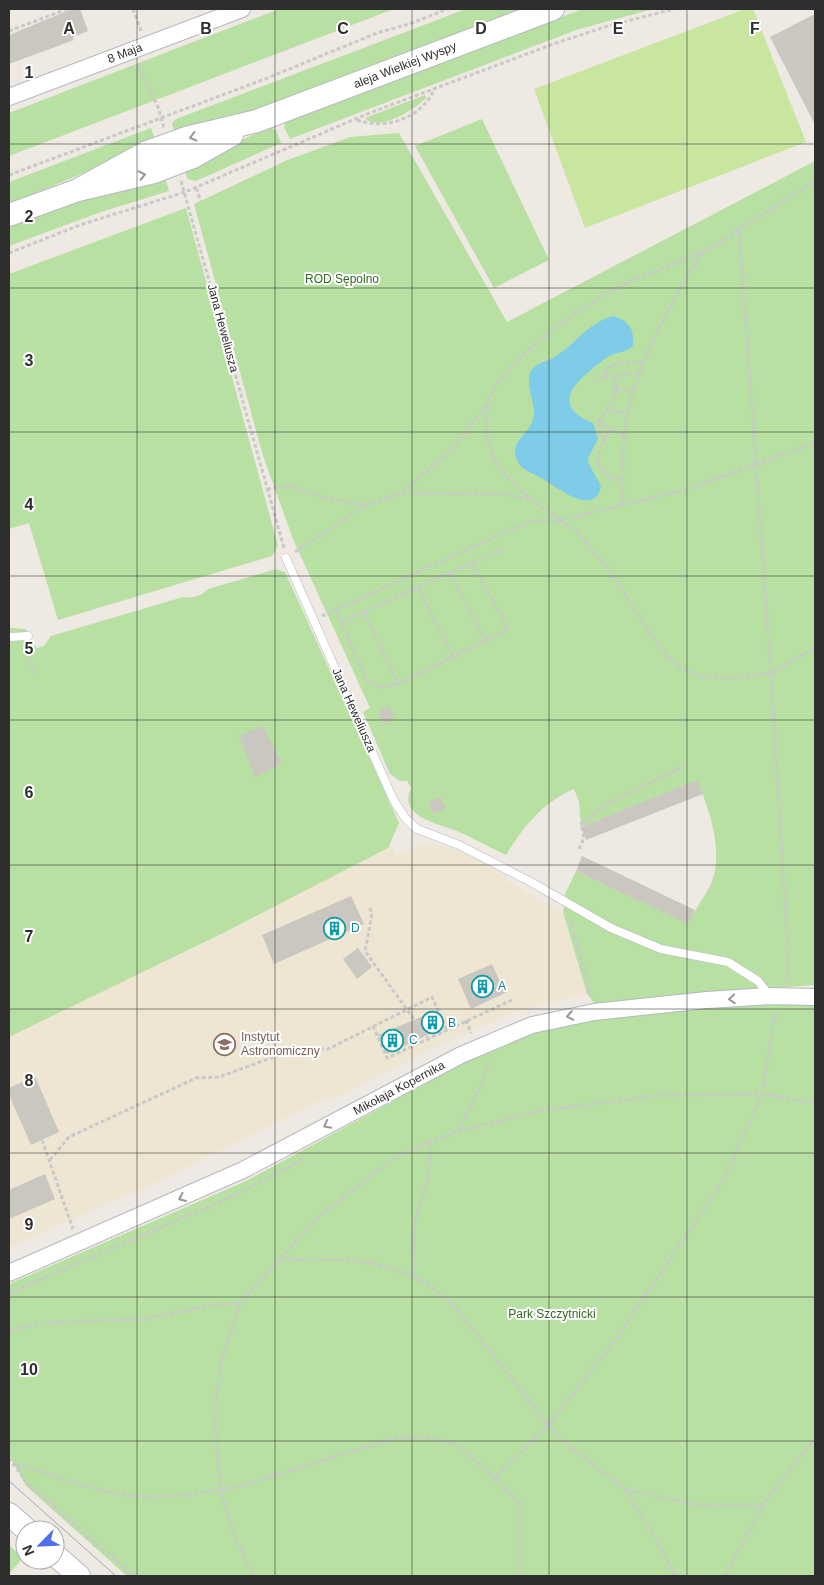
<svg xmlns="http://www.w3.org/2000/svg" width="824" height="1585" font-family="Arial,sans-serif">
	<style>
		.education { fill: #eee5d3 }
		.green { fill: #b8e0a3 }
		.pitch { fill: #c9e6a0 }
		.water { fill: #7ecce7 }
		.building { fill: #cac7c0 }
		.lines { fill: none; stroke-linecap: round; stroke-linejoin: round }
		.lane-casing { stroke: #b5b8c0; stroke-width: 9 }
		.street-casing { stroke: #b5b8c0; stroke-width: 18 }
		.secondary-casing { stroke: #b5b8c0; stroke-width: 24 }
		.path { stroke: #c9c9c9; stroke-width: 3; stroke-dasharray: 4 2.5; stroke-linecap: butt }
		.lane { stroke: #fff; stroke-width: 8 }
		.street { stroke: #fff; stroke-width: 16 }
		.secondary { stroke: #fff; stroke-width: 22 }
		.tram { stroke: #a4a7b6; stroke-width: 1 }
		.oneway { stroke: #969696 }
		.grid { fill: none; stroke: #2e2e2e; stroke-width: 1; stroke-opacity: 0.55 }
		.labels { text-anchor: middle; stroke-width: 4; stroke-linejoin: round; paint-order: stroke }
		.street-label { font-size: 12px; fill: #2e2e2e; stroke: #fff }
		.park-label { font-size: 12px; fill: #306821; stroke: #fff }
		.culture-label { font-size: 12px; fill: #0d838f; stroke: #fff; text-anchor: start }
		.education-label { font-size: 12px; fill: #785e54; stroke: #fff; text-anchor: start }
		.grid-label { font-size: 16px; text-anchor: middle; font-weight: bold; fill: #2e2e2e; stroke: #fff; stroke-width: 4; stroke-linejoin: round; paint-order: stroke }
	</style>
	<rect width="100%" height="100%" fill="#eee9e2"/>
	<path class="education" d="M390,844L396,855L422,845H440L458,850L484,861L506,875V880L563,913L587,994L517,1011L425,1052L332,1101L329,1096L147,1187L9,1247V1037L225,932L388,848Z"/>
	<path class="green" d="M279,9H394L9,156V113Z
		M466,9H522L261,109L175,135L172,123L176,119Z
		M583,9H653L579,29L290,139L284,127L286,121Z
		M425,95L426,98C415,109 379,133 365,118Z
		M482,119L549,260L494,288L415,146Z
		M270,127L276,130L281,143L196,181L188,179L183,167Z
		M151,128L156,143L9,204V182Z
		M399,133L507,322L815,161V985L669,995L595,1004L587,994L563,912L565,894L576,871L688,923C695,910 703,899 710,886C725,855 710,810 697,781L581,827L579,802L574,789C542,803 524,826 506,855C489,847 472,837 454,830C436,823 398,816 411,788L407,781H400L390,774L363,712L370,708L293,539L263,456L194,204L285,161L350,137Z
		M164,174L169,191L101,212L9,246V227L63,205Z
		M186,208L278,546L272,556L58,620L29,523L9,529V274Z
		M276,569L285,572L399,823L388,848L225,932L9,1037V628L26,629L28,636L37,648L44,646L51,636L183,597C193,599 201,596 208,589Z
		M815,1004V1576H127L26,1486L9,1454V1284L246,1181L476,1056L539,1030L617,1015L732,1006Z
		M9,1545L23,1558L9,1574Z"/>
	<path class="pitch" d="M745,9H753L806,142L585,228L534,89Z"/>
	<path class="water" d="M613,316C630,322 634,328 633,346C625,353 621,351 612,355C604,358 597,365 590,371C565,391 559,409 593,423L598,439L588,458L589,464L601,486C595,518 558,488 543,479C535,474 522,471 518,462C508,443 526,437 532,422C539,407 525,390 530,373C533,364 543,363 551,359C575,346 585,324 613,316Z"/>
	<path class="building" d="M72,9H80L88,31L73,37L74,40L9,64V35Z
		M815,14V125L770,37Z
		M389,706L394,718L383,723L378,712Z
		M263,726L282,764L255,777L239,736Z
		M697,780L703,794L586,840L581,827Z
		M440,797L446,808L434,814L428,802Z
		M582,856L695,910L688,924L576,871Z
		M351,896L364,924L274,964L262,935Z
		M358,948L372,967L357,979L343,959Z
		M492,964L505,993L471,1009L458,979Z
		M435,1011L442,1028L387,1054L378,1035Z
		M35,1076L59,1132L31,1145L9,1095V1088Z
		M45,1174L55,1199L9,1219V1190Z"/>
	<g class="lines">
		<defs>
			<path id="lane" d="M286,558L393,799L405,818L417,829L459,845L531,882L611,928L661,949L728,962L758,981L769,995
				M9,637L28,636"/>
			<path id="street" d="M9,97L242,9
				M9,1273L243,1170L461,1055L532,1025L594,1012L707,1000L770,996L815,997"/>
			<path id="secondary" d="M78,190L147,152L186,138L257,121L553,9
				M9,215L78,190L154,172L193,157L232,135
				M9,1514L27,1530
				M55,1555L79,1576"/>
		</defs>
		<use href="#lane" class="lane-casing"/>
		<use href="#street" class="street-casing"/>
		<use href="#secondary" class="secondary-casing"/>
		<path class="path" d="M133,9L141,31
			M9,31L67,9
			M137,64L158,107L164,128
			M357,120C386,130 419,119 433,92
			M9,175L265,79L377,33L409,24L448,9
			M181,181L284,548
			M196,188L201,201
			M9,253L80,225L185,192L367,114L556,43L608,26L674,9
			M640,372L605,377L606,368L620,363L644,362
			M595,381L605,377
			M616,389L634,391
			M607,410L628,413
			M598,421L618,433L626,435
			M612,428C597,450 588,465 615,480L624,479
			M604,440L598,421C609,409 621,393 614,376
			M815,443L685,490L560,520L577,532L608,569L658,645L679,667L703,677L736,678L771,673L815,648
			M267,489L289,486L324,498L364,505
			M402,493L455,446L488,403
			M622,505C624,478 621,441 627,416C640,357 670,304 702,253
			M560,520C537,502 507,485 494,458C487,444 484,417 488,402C502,360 584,304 623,285C662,266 705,256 739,229
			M295,552L365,506L402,493L503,494L533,500
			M450,573L485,640
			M418,588L453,656
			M336,610L367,682L382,687L398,684L508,629L472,563
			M364,612L398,684
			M322,616L505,532L530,522L560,520
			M341,622L503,549
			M23,647L35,674
			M579,849L584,838L581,824L607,804L684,766
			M370,908L372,914L365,951L428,1039
			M570,918L591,996
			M787,982V937L771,673L739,229L815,182
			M466,1020L471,1033
			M373,1026L387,1058L512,1000
			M458,1131L484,1079L489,1061
			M42,1140L73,1229
			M50,1160L69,1137L196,1078L219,1077L298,1048L328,1049L432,997L447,1030
			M281,1258C303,1261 325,1258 346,1260C391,1264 424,1276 456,1308L548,1425L568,1445L625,1489L660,1546L675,1576
			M413,1275L414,1225L428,1177L431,1143
			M9,1293L238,1194L305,1158
			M9,1330L43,1323L144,1319L209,1306L240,1303
			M9,1458L28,1484L134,1576
			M16,1466H24C58,1477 91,1490 127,1495C165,1500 207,1493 244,1485L391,1439L423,1437L456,1444L495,1478
			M625,1489L696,1505H763
			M254,1576L237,1541L220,1490L215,1420L217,1388L222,1359L240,1303L317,1218L393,1158L457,1131L545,1110L661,1095L762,1094L815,1103
			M520,1576V1504L495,1478L548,1425L611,1346L724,1179L762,1094L774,1019L779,1011
			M725,1576L763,1505L815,1438"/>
		<use href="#lane" class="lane"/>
		<use href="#street" class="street"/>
		<use href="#secondary" class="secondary"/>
		<path class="tram" d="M9,1481L116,1576"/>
	</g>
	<defs><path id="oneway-chevron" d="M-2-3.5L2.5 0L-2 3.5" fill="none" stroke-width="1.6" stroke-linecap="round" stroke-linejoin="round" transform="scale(1.25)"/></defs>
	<g class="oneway">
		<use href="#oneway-chevron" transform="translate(193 137) rotate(166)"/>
		<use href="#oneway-chevron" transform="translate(142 175) rotate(-13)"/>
		<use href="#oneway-chevron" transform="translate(732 999) rotate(176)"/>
		<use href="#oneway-chevron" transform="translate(570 1016) rotate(169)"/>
		<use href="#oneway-chevron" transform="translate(327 1125) rotate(152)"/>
		<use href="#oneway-chevron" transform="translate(182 1198) rotate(156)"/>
	</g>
	<path class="grid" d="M137,9V1576M275,9V1576M412,9V1576M549,9V1576M687,9V1576M9,144H815M9,288H815M9,432H815M9,576H815M9,720H815M9,865H815M9,1009H815M9,1153H815M9,1297H815M9,1441H815"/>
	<defs>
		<symbol id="building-ring" viewBox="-11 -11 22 22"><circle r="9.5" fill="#fff" stroke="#0f9aa8" stroke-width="1.5"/><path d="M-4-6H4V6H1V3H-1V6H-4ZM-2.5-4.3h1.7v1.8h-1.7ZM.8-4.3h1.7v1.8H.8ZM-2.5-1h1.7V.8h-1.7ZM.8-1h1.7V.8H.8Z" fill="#0f9aa8"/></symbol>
		<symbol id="university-ring" viewBox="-11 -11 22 22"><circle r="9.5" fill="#fff" stroke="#8d6e63" stroke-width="1.5"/><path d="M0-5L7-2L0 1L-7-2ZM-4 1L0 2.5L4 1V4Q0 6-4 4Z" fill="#8d6e63"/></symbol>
	</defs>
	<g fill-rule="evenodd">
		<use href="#building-ring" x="322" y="916" width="25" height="25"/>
		<use href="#building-ring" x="470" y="974" width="25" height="25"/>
		<use href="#building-ring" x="420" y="1010" width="25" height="25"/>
		<use href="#building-ring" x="380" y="1028" width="25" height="25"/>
		<use href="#university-ring" x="212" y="1032" width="25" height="25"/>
	</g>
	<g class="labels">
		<g class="street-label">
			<text transform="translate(125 53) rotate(-21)" y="4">8 Maja</text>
			<text transform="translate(405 65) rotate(-21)" y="4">aleja Wielkiej Wyspy</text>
			<text transform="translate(223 328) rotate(75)" y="4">Jana Heweliusza</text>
			<text transform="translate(354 710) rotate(66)" y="4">Jana Heweliusza</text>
			<text transform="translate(399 1088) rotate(-28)" y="4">Mikołaja Kopernika</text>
		</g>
		<g class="park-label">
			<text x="342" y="283">ROD Sępolno</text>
			<text x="552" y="1318">Park Szczytnicki</text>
		</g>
		<g class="culture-label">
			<text x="351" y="932">D</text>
			<text x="498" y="990">A</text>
			<text x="448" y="1027">B</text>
			<text x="409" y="1044">C</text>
		</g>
		<g class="education-label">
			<text x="241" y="1041">Instytut<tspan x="241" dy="14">Astronomiczny</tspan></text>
		</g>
	</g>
	<g class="grid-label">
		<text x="69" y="34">A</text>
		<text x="206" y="34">B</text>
		<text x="343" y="34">C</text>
		<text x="481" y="34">D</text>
		<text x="618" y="34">E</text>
		<text x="755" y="34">F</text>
		<text x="29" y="78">1</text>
		<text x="29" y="222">2</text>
		<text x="29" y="366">3</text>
		<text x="29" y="510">4</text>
		<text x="29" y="654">5</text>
		<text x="29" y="798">6</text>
		<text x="29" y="942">7</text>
		<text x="29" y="1086">8</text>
		<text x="29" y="1230">9</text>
		<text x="29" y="1375">10</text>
	</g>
	<rect width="824" height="1585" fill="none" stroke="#2e2e2e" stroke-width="20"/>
	<g transform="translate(40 1545) rotate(246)"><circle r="24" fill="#ffffff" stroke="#ababab"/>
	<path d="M0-4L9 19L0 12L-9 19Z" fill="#4f6eee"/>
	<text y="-8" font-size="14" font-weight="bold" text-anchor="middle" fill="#2e2e2e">N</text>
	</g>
</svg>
